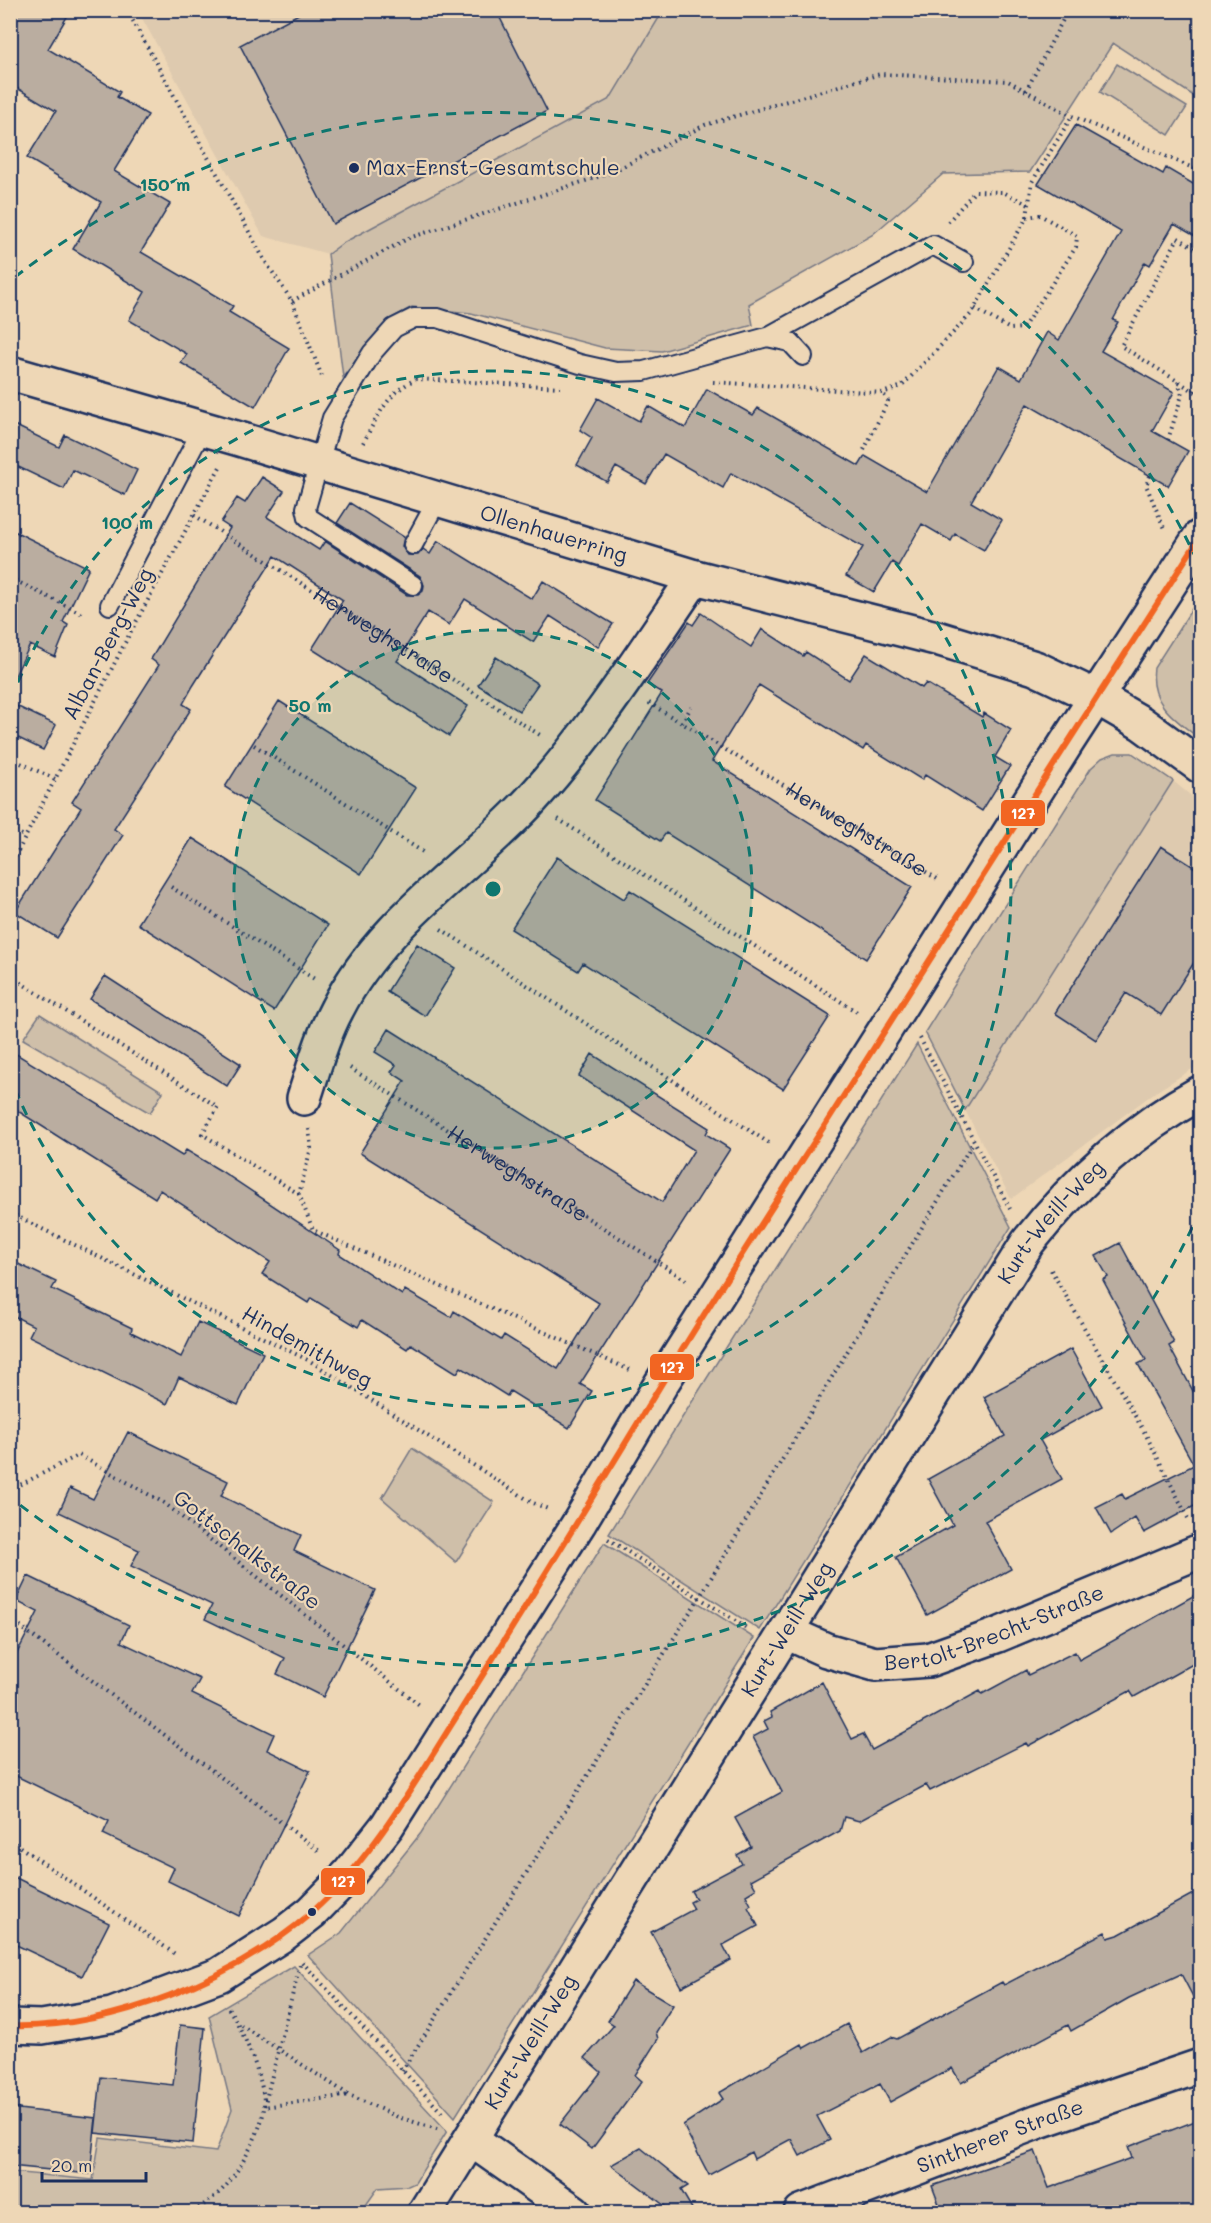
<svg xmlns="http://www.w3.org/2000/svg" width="1211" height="2223" font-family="Mali,sans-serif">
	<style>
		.built { fill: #decaaf }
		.green { fill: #cfbfa9; stroke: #757784; stroke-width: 1.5 }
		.building { fill: #baada0; stroke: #1b2f5e; stroke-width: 1.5 }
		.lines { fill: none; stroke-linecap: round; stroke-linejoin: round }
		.lane-casing { stroke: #1b2f5e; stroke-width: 22 }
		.street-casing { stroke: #1b2f5e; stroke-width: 38 }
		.path { stroke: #1b2f5e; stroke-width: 4; stroke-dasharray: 1.5 4.5; stroke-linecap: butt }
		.lane { stroke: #eed7b6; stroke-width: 18 }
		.street { stroke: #eed7b6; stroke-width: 33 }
		.bus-1-casing { stroke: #eed7b6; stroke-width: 10 }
		.bus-1 { stroke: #f26522; stroke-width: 6 }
		.ring { fill: none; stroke: #0f766e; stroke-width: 3; stroke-dasharray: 10 8 }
		.poi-dot { fill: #1b2f5e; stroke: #eed7b6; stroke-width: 2 }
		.labels { text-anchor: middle; stroke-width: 4.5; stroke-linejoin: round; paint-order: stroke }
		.poi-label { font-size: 21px; fill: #1b2f5e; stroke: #eed7b6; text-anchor: start }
		.street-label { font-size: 21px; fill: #1b2f5e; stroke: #eed7b6 }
		.centre { fill: #0f766e; stroke: #eed7b6; stroke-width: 3 }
		.ring-label { font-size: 18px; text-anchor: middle; font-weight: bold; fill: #0f766e; stroke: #eed7b6; stroke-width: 4.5; stroke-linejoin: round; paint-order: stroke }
		.line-badge { stroke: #eed7b6; stroke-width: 2 }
		.badge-label { font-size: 16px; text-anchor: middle; font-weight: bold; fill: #fff }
	</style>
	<rect width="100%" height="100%" fill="#eed7b6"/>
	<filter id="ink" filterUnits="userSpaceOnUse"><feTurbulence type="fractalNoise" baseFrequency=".0167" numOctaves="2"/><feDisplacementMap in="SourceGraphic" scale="12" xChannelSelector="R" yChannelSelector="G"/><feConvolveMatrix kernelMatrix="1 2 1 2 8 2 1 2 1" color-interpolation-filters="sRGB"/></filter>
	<g filter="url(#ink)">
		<path class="built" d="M138,11H706L610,99L343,243L328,254L263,236Z
			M1173,781L1200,803V1064L1154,1093L1011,1199L965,1110Z"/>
		<path class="green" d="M663,11H1200V100L1113,43L1030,172L943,174L872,235L749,304L753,325L662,351L605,348L471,313L412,307L388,320L343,377L328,254L343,243L610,99Z
			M1117,64L1187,107L1169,135L1100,92Z
			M1200,596V739C1175,719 1149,704 1154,668Z
			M1115,753H1132L1173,781L965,1110L925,1032L1091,768L1102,758Z
			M40,1014L163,1092L150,1113L23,1039Z
			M917,1044L1011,1227L760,1630L609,1534Z
			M412,1448L494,1502L456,1562L382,1498Z
			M604,1543L754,1638L455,2117L308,1955L341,1933L421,1833Z
			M294,1966L447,2131L415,2183L408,2186L378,2188L361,2212H11V2172L93,2180L100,2138L216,2152L232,2109L209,2016Z"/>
		<path class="building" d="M10,10H71L48,49L120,92L117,97L148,115L114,171L170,204L141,252L233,306L229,312L289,348L255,407L181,363L187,354L129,320L145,292L73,249L101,202L27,158L56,111L10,84Z
			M306,10H496L547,111L333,224L240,45Z
			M1076,125L1163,174L1166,168L1200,188V239L1174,224L1150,265L1145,262L1113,320L1118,322L1101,351L1174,392L1152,431L1188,451L1168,486L1027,404L971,502L1002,520L984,550L955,534L951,541L922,524L898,566L892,562L874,592L846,576L863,547L731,473L723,488L664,454L646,484L616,467L607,482L577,465L592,438L580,430L598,398L639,421L648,406L685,428L707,389L753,415L758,408L859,466L865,456L927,492L999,366L1021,379L1047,332L1059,340L1121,232L1038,184Z
			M10,423L59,447L65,435L137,470L125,495L73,470L64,489L10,463Z
			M262,477L284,491L267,517L319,550L325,541L407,595H418L423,591L424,585L420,576L337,523L350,503L404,537L402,546L408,555H418L423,549L430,554L438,541L532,599L543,581L613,624L598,647L550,616L533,642L465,599L449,625L428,612L397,661L468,706L449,736L312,649L343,600L275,556L193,686L183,704L191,709L114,829L123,835L57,938L15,912L81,808L72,802L159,665L151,659L230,528L221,522L237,498L245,503Z
			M10,529L89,568L63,622L68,625L55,657L30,645L10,686Z
			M701,613L751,647L762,629L803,656L806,652L849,680L866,654L922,688L926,683L982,717L984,713L1011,730L995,757L1010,766L982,811L925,775L922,780L866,745L863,750L759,685L712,761L912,887L866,959L666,833L660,841L595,800L662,693L647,684L689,622L693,625Z
			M496,657L538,684L519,711L478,685Z
			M279,701L416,788L361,874L225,787Z
			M10,703L56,725L43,750L10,734Z
			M192,838L328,925L274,1011L138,924Z
			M1161,846L1200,871V953L1161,1015L1126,993L1096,1040L1055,1013Z
			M557,857L624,899L630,890L830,1016L783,1089L583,963L578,971L511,929Z
			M417,944L455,968L425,1016L387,992Z
			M105,976L241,1064L227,1086L90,999Z
			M389,1029L662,1202L694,1150L579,1076L592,1054L709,1128L706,1134L730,1149L580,1384L592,1391L569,1428L510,1391L507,1396L461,1367L457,1373L411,1344L407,1349L362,1320L358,1327L311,1298L308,1303L262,1274L270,1262L160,1190L155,1198L10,1106V1050L182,1156L186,1150L221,1171L340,1250L339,1254L402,1295L405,1290L451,1317L454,1311L501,1340L504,1335L558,1369L599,1303L360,1153L405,1081L391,1072L396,1065L375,1052Z
			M1120,1243L1174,1343L1169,1346L1200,1404V1503L1144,1533L1135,1518L1111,1534L1096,1507L1122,1494L1125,1499L1194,1465L1138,1364L1146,1360L1103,1280L1108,1277L1096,1256Z
			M10,1260L56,1282L52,1289L132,1328L131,1332L181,1357L198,1322L263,1353L238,1405L179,1377L167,1404L29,1336L34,1326L10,1314Z
			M1071,1349L1102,1406L1040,1440L1062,1479L985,1521L1011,1569L927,1615L896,1557L953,1525L928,1479L1005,1436L984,1397Z
			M128,1432L228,1481L221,1496L301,1535L294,1551L375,1590L323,1697L277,1674L285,1658L205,1619L212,1605L131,1566L139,1550L59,1512L70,1488L93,1499Z
			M28,1576L129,1625L121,1642L200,1679L192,1694L274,1734L267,1750L310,1771L239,1916L168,1881L174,1868L103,1834L109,1821L10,1773V1667L38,1612L16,1601Z
			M1200,1592V1660L1134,1697L1130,1691L1028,1746L1026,1743L930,1791L926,1785L859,1821L844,1817L840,1831L751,1880L756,1889L746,1895L751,1905L748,1907L758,1926L723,1945L731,1960L681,1987L651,1932L694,1909L690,1902L696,1899L691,1891L742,1864L737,1855L751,1847L735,1818L782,1792L753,1737L768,1729L764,1721L772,1717L770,1712L822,1682L852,1739L863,1734L872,1750L980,1691L982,1694L1026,1670L1028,1675L1075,1652L1079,1660Z
			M10,1875L109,1923L82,1976L10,1942Z
			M1200,1890V2010L1181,1974L1129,1998L1071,2031L1068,2025L961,2083L952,2068L890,2102L880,2084L817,2116L830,2140L800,2156L791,2139L754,2159L751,2152L709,2175L683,2125L723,2099L719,2093L802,2044L804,2048L847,2024L863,2053L891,2037L897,2039L1002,1982L1004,1985L1105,1932L1108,1938L1118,1935Z
			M633,1981L673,2005L656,2032L658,2039L635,2075L642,2081L592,2149L560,2124L601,2072L585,2058L614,2025L608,2021Z
			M180,2025L205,2028L193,2143L95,2133L101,2077L173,2085Z
			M10,2108L96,2118L90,2174L10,2166Z
			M1200,2119V2212H942L932,2186L1035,2151L1049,2188L1132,2158L1128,2147Z
			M641,2148L688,2186L681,2190L694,2212H673L611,2165Z"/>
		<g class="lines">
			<defs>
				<path id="lane" d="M767,337L790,342L803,356
					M413,545L438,499
					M413,585L308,517L306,508L332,418L372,353L394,328L414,318H438L580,364L616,372L644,371L767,337L933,245L964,262
					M110,605L203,428"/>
				<g id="street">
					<path id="s4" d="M10,373L236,438L695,577L940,639L1035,668L1096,697L1141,723L1200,766"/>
					<path d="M304,1098C314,1068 322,1037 337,1009C381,922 467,869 531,800C593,732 643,653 695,577"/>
					<path id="s5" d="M786,1632L826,1650L875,1664L928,1660L998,1635L1200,1551"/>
					<path d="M10,2026L42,2027L112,2015L219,1975L285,1933L312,1912L349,1874L387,1826L579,1523L661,1384L1067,742L1200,537"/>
					<path d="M472,2140L574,2212"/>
					<path id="s6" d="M425,2212L1028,1242C1075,1183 1134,1129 1200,1093"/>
					<path id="s7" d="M801,2212L1039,2121L1200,2066"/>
				</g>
			</defs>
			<use href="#lane" class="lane-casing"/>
			<use href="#street" class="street-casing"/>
			<g class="path">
				<path d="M127,10L265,261L292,301L323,379"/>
				<path d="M1026,91L1068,10"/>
				<path d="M1027,217L1032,182L1072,116"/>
				<path d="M948,222L975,191L1003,192L1029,205"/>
				<path d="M1200,251L1178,238L1121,346L1200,395"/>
				<path d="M292,301L409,238L610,173L705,125L880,74L1008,81L1072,116L1200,171"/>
				<path d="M713,382L883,393L902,386L971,314L1027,217L1040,215L1077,236L1076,247L1023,328L1010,329L974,308"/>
				<path d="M1194,391L1200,379"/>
				<path d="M1168,440L1182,395L1178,381"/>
				<path d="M363,443C378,416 387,393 416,379L560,387"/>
				<path d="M864,450L888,401L883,393"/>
				<path d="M1150,476L1146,485L1164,528"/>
				<path id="s1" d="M194,515L540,735"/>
				<path d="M10,578L85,615"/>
				<path id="s2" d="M649,703L939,880"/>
				<path d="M682,723L691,707"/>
				<path d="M254,745L426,854"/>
				<path d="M10,758L55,779"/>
				<path d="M558,819L857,1012"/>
				<path d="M10,829L26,837"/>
				<path d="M10,867L129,635L220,467"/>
				<path d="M171,887L316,980"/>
				<path d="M441,929L772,1145"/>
				<path d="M10,976L218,1107L202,1134L299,1194"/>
				<path d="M920,1038L1010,1209"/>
				<path id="s3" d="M350,1068L686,1280"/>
				<path d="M309,1129L311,1148L299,1194L313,1230L630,1370"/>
				<path d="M10,1213L310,1361L533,1503L548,1509"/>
				<path d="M1051,1270L1146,1435L1188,1518"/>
				<path d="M10,1490L79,1455L164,1503L422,1707"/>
				<path d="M608,1539L748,1629"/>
				<path d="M10,1619L322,1853"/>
				<path d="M10,1840L175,1954"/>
				<path d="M302,1962L444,2115"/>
				<path d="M300,1965L264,2107L349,2095"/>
				<path d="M241,2025L349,2095L398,2117L437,2129"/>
				<path d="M402,2071L699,1598L974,1141"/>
				<path d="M194,2212C205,2203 220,2194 229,2182C242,2166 263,2128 264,2107C266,2084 242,2027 228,2008"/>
			</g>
			<use href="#lane" class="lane"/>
			<use href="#street" class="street"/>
			<defs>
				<path id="bus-1" d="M10,2026C111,2029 234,1979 310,1914C372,1860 413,1785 457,1716C525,1608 592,1498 659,1388C718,1289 782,1193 844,1095C962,909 1080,722 1200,537"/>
			</defs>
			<use href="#bus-1" class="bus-1-casing"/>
			<use href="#bus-1" class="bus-1"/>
		</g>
	</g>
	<circle cx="493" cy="889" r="259" fill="#0f766e" fill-opacity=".12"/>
	<g class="ring">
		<circle cx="493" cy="889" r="259"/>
		<path d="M11 699A518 518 0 1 1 11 1079"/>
		<path d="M1200 1211A777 777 0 0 1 15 1501M15 277A777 777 0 0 1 1200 567"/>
	</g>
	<g class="poi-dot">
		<circle cx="354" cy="168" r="6"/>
		<circle cx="312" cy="1912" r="5"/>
	</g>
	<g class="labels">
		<g class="poi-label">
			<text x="366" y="175">Max-Ernst-Gesamtschule</text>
		</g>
		<g class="street-label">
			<text dy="7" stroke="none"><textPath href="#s4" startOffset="567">Ollenhauerring</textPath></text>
			<text dy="7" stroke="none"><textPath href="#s1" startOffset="224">Herweghstraße</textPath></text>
			<text transform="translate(108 644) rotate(-62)" y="7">Alban-Berg-Weg</text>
			<text dy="7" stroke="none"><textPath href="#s2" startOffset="243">Herweghstraße</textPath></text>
			<text dy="7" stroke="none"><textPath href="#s3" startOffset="198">Herweghstraße</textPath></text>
			<text dy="7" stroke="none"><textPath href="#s6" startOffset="1172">Kurt-Weill-Weg</textPath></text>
			<text transform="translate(307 1347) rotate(29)" y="7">Hindemithweg</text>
			<text transform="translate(247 1550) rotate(38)" y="7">Gottschalkstraße</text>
			<text dy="7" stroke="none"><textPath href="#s5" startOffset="220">Bertolt-Brecht-Straße</textPath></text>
			<text dy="7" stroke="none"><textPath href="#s6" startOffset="686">Kurt-Weill-Weg</textPath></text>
			<text dy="7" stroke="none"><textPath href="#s6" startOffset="200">Kurt-Weill-Weg</textPath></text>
			<text dy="7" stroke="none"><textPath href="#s7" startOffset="213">Sintherer Straße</textPath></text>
		</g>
	</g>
	<circle cx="493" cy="889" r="9" class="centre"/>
	<g class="ring-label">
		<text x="165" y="191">150 m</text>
		<text x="127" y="529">100 m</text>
		<text x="310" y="712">50 m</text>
	</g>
	<g class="line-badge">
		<rect x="1000" y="799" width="46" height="28" rx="6" fill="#f26522"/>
		<rect x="649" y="1353" width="46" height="28" rx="6" fill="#f26522"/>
		<rect x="320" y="1867" width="46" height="29" rx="6" fill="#f26522"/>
	</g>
	<g class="badge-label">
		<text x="1023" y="819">127</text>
		<text x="672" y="1373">127</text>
		<text x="343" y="1887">127</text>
	</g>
	<rect width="1211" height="2223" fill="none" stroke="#eed7b6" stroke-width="36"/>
	<rect x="18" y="18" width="1175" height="2187" fill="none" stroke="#1b2f5e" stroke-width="2" filter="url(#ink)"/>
	<path d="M42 2172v9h104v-9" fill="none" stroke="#1b2f5e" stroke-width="3"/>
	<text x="51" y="2172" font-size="18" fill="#1b2f5e" stroke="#eed7b6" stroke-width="4.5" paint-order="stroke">20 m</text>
</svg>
